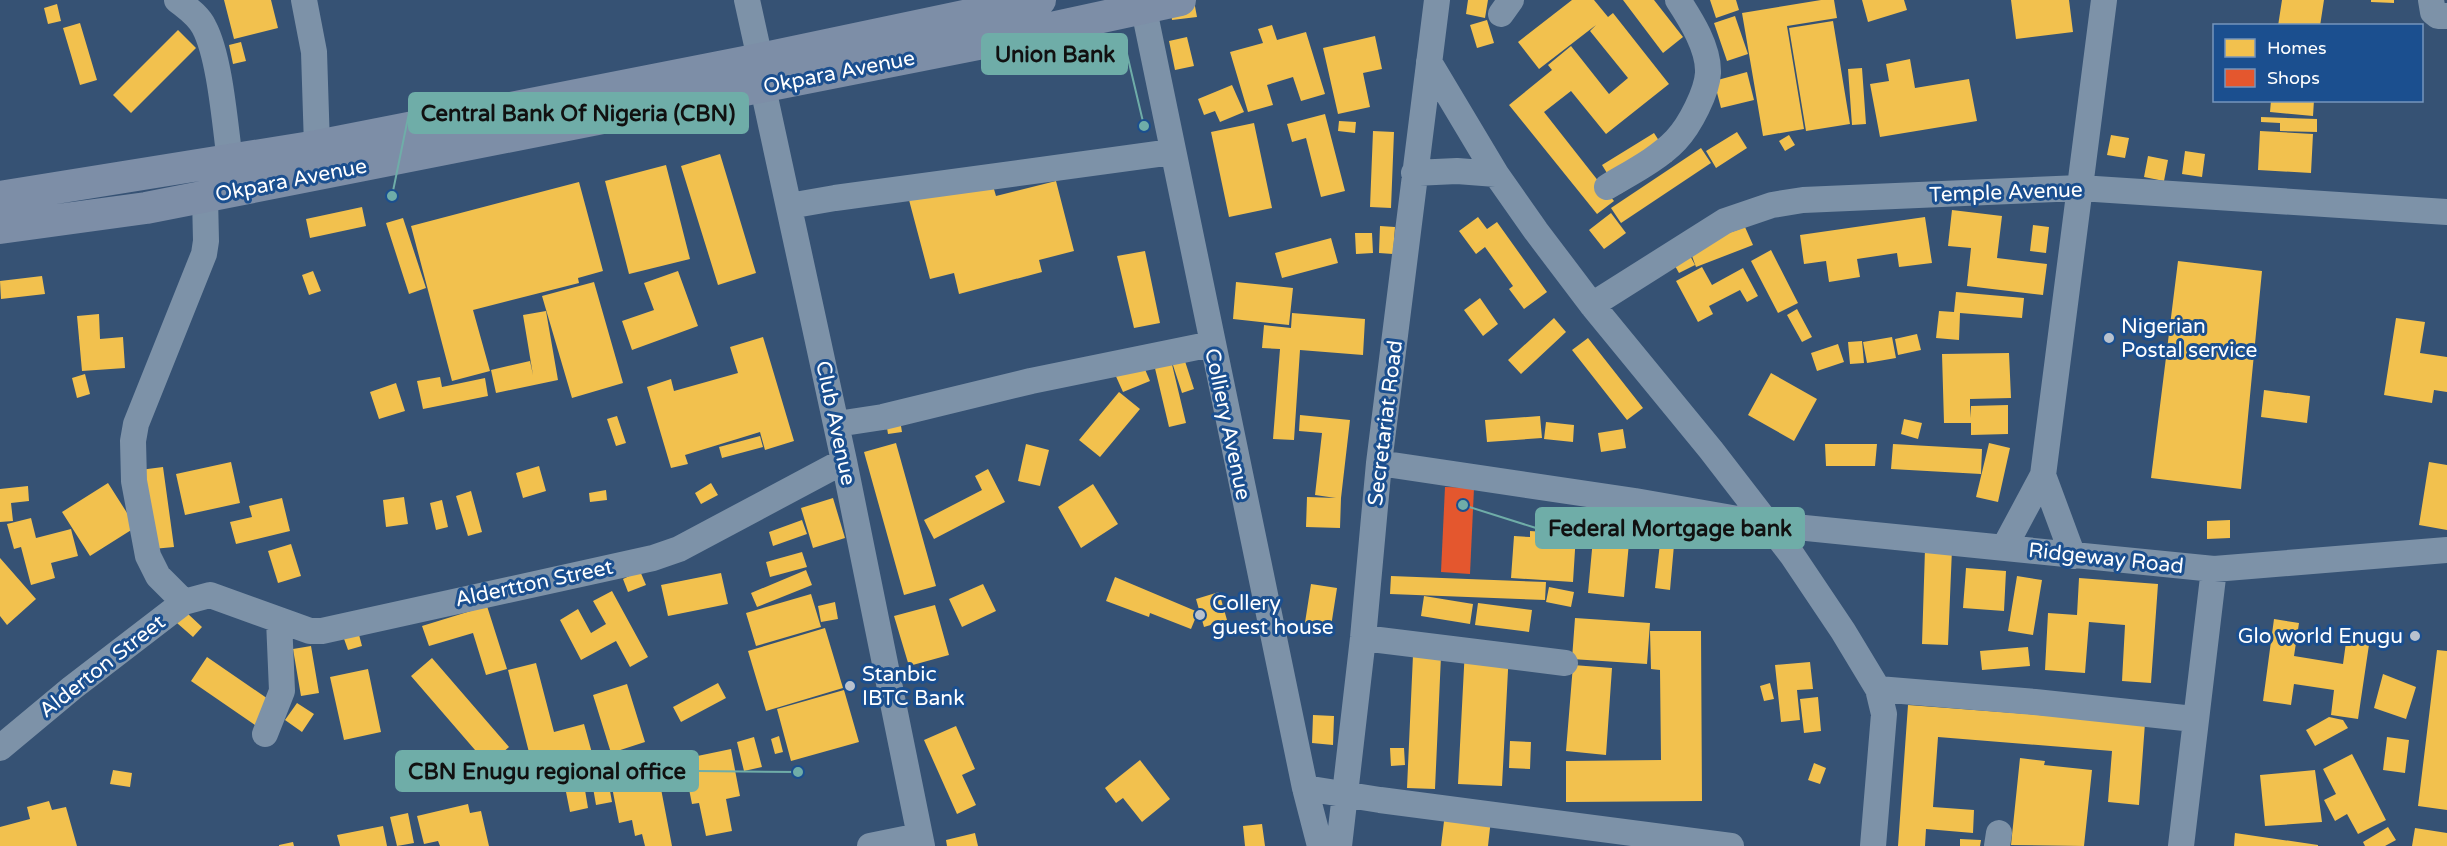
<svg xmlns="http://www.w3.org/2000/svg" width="2447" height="846" font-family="'Varela Round',sans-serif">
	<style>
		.homes { fill: #f2c14e }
		.shops { fill: #e4572e }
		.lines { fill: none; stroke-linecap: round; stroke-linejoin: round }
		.minor { stroke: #7d92a8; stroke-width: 26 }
		.major { stroke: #7d8ea7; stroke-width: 32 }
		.poi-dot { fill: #b9c2ce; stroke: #1b4f8f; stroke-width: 2 }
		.labels { text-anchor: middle; stroke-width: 6; stroke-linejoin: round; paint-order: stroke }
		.street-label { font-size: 21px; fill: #fff; stroke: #1b4f8f }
		.poi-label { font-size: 21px; fill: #fff; stroke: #1b4f8f; text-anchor: start }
		.leader { fill: none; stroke: #6fada8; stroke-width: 2 }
		.callout-dot { fill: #6fada8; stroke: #1b4f8f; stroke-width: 2 }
		.callout { fill: #6fada8; stroke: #6fada8; stroke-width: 2 }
		.callout-label { font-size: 22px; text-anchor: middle; font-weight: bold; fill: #111 }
	</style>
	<rect width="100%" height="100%" fill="#365274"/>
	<path class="homes" d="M224,0H271L278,28L234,39Z
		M1468,0H1488L1485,18L1466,14Z
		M1572,0H1594L1608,17L1613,13L1669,84L1606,134L1571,91L1544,112L1614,201L1597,214L1509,105L1552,70L1548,65L1571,46L1609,94L1628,78L1590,31L1596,25L1539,69L1518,42Z
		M1623,0H1654L1683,37L1663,53Z
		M1710,0H1736L1739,10L1716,18Z
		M1821,0H1834L1837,18L1787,26L1804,129L1763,136L1742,13Z
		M1862,0H1904L1907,10L1868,22Z
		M2011,0H2069L2073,32L2016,39Z
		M2282,0H2324L2320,26H2278Z
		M2371,0H2394V3L2371,2Z
		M1194,1L1197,17L1172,20L1170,4Z
		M57,4L61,21L48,24L44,8Z
		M1735,16L1748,54L1727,61L1714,23Z
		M1487,20L1494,43L1477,48L1470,25Z
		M1833,21L1850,124L1806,131L1789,28Z
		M80,23L97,80L80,85L63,28Z
		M1272,25L1277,40L1306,32L1325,94L1301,101L1293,77L1267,85L1273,105L1248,112L1230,52L1263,43L1258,29Z
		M178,30L196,48L131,113L113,95Z
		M1375,36L1382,69L1363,73L1370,107L1338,114L1323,48Z
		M1187,37L1194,66L1175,70L1169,41Z
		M241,42L246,61L233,64L229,45Z
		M1910,59L1915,88L1969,79L1977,121L1880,137L1870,84L1889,81L1886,64Z
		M1862,68L1866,124L1852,125L1848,69Z
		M1747,72L1754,100L1721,108L1714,81Z
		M1232,85L1244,112L1220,122L1215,111L1204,115L1198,99Z
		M2271,100H2314L2313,116L2270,112Z
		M1325,114L1345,191L1321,197L1306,138L1292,142L1287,124Z
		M2261,117L2317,119V132L2280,131V123L2261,122Z
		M1339,121L1356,122L1355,133L1338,131Z
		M1254,123L1272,208L1229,217L1211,132Z
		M1373,131L1394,132L1391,208L1370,207Z
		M2260,131L2313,134L2311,173L2258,170Z
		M1737,132L1747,148L1716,168L1706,151Z
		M1654,133L1672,161L1620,194L1602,165Z
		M1789,135L1795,145L1785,151L1779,141Z
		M2111,135L2129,138L2125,158L2107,155Z
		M1701,148L1711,163L1621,223L1611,208Z
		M2185,151L2205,154L2202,177L2182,174Z
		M720,154L756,273L718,285L681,166Z
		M2148,156L2168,160L2164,181L2144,177Z
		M666,165L690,259L629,274L605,181Z
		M991,179L996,196L1056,181L1074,251L1039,260L1042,272L959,294L954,273L930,279L909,200Z
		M579,182L603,271L578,278L579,283L473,310L490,371L452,381L411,226Z
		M362,207L366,226L310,238L306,219Z
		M1952,210L2002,216L1997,258L2047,264L2043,295L1967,286L1971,248L1948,246Z
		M1611,213L1626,233L1604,249L1589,230Z
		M1478,217L1487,229L1497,222L1547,292L1524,309L1509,289L1513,286L1485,247L1476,254L1459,231Z
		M1925,217L1932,263L1899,267L1897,253L1857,259L1860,277L1829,282L1826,261L1804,264L1800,235Z
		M403,218L426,288L409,294L386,223Z
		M2033,225L2049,227L2046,253L2030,251Z
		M1380,226L1395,227L1393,254L1379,253Z
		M1745,227L1753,245L1696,267L1689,248Z
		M1355,233H1372L1373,253L1356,254Z
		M1331,238L1338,263L1282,278L1275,253Z
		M1686,248L1695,265L1679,273L1670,257Z
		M1771,250L1798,303L1778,313L1751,261Z
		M1145,251L1160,323L1134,328L1117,256Z
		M2178,261L2262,271L2241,489L2151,478Z
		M1702,267L1712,285L1743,268L1758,296L1747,302L1740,290L1709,306L1713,314L1698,322L1676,281Z
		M313,271L321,291L309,295L302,275Z
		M678,271L698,326L632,350L622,321L654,310L644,283Z
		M42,276L45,294L1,299L0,281Z
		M594,282L623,383L572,398L542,296Z
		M1236,282L1293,288L1289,325L1233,319Z
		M1956,292L2024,298L2022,318L1960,313L1959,340L1936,338L1939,311L1954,312Z
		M1480,298L1498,324L1483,336L1464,310Z
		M1797,309L1812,337L1802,342L1787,315Z
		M546,311L558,380L496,393L491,370L530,361L533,375L523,315Z
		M1292,313L1365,319L1363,355L1300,350L1294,440L1273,439L1280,349L1262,348L1264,325L1291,328Z
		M99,314L100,339L123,337L125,368L82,371L77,316Z
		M1554,318L1566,332L1521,374L1508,360Z
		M2396,318L2425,322L2420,353L2447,357V392L2434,390L2432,403L2384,395Z
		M1917,334L1921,350L1898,355L1895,339Z
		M763,337L794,441L765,450L760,432L685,455L688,464L671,468L647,387L671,379L674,391L738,373L730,347Z
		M1892,337L1896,358L1867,363L1863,342Z
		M1588,338L1643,408L1627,420L1572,350Z
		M1862,341L1864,363L1850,364L1848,342Z
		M1838,344L1844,362L1817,371L1811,353Z
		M2009,353L2011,398L1970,399V418L1971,406L2008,405V434L1971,435V423H1944L1942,354Z
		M1183,355L1194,389L1182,393L1171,359Z
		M1170,356L1186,423L1169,427L1153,360Z
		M1141,360L1150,381L1123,392L1114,372Z
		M1771,373L1817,399L1794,441L1748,415Z
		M85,374L90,394L77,398L72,378Z
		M440,377L442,387L485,378L488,396L423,409L417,381Z
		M396,383L405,411L379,419L370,392Z
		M2264,390L2310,396L2307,423L2261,417Z
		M1119,392L1140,409L1100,457L1079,440Z
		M899,414L902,432L888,434L885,416Z
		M1300,415L1350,420L1341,498L1340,528L1306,527L1307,497L1336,498L1315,495L1322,433L1299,431Z
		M617,416L626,443L616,446L607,419Z
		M1540,416L1542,438L1487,442L1485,420Z
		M1904,419L1922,423L1918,439L1901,434Z
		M1546,422L1574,425L1573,442L1544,439Z
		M1623,429L1626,448L1601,452L1598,433Z
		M760,436L763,447L722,458L719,447Z
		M896,443L936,586L904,595L864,452Z
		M1989,443L2010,448L1998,502L1976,497Z
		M1026,444L1049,450L1040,486L1018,481Z
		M1825,444H1877L1875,466H1826Z
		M1893,444L1982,449L1981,474L1891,469Z
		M231,462L240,503L185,515L176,474Z
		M2429,462L2447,465V530L2419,525Z
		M539,466L546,491L523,498L516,473Z
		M163,467L174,547L142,550L132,471Z
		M988,469L1005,502L934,539L924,520L982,490L975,476Z
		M108,483L136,527L90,556L62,512Z
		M711,483L718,495L701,504L695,493Z
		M1093,484L1118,524L1081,548L1058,507Z
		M28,486L29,501L11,503L13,521L0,522V489Z
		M606,490L607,500L590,502L589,493Z
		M471,491L482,532L468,536L456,496Z
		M404,497L408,524L386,527L383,500Z
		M282,498L290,531L236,544L230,522L252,517L249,506Z
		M833,498L845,538L813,548L801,508Z
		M442,500L448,527L436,530L430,503Z
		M1595,517L1631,521L1624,597L1588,593Z
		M31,518L36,538L71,529L78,556L51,563L55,578L31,585L21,547L14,549L7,524Z
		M802,520L807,534L773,546L769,532Z
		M2230,520V538L2207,539V521Z
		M1530,531L1576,534L1573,582L1511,578L1514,536L1530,537Z
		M1660,543L1674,545L1670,590L1655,588Z
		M291,544L301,576L278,583L268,551Z
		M1925,549H1952L1948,645L1922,644Z
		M802,552L807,567L770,577L766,562Z
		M0,558L36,599L7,625L0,616Z
		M1966,568L2006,571L2004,611L1963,608Z
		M806,570L812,585L757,607L751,593Z
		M640,571L646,585L628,592L623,579Z
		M721,573L728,604L668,616L661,585Z
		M1391,576L1546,582L1545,600L1390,594Z
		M2017,576L2042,580L2033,635L2008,631Z
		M1115,577L1198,612L1191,629L1150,613L1149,617L1106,601Z
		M2079,578L2158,584L2151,683L2122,681L2125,625L2089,622L2085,673L2045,670L2048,613L2077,615Z
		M983,584L996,611L962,627L949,599Z
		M1311,584L1337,588L1330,633L1304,629Z
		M1549,587L1574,592L1571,607L1546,602Z
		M612,591L648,657L630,667L616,641L581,660L560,620L578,609L591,633L606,624L593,601Z
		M1219,592L1227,620L1204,627L1196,599Z
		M811,594L821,627L756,646L746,613Z
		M1424,596L1473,604L1470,624L1421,616Z
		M835,602L838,619L821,622L818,606Z
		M1478,603L1532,610L1529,632L1475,625Z
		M935,605L949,655L909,666L894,616Z
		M487,606L507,669L486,675L473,633L429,646L422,626Z
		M187,613L202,627L193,637L177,623Z
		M1575,618L1650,623L1647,664L1572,659Z
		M2274,619L2299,623L2294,656L2343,664L2347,635L2370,638L2358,719L2331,715L2334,690L2294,684L2291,705L2263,701Z
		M825,628L843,688L766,711L748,651Z
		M358,631L362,646L348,650L343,636Z
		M1650,631H1701L1702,801L1566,802V761L1661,760L1660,670L1651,669Z
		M311,646L319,693L301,696L293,649Z
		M2028,647L2030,666L1982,670L1980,651Z
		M1465,648L1509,651L1502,786L1458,784Z
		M2437,650L2447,651V810L2418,806Z
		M1413,655L1441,656L1435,789L1407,788Z
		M207,657L271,701L255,725L191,681Z
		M432,658L509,747L488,765L411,676Z
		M1810,662L1813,689L1797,690L1800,720L1781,722L1775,665Z
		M536,663L554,732L584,724L592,753L533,768L508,670Z
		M1573,665L1612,668L1606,755L1566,751Z
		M368,669L381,732L344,740L330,677Z
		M2383,674L2416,687L2406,719L2374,708Z
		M718,683L726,698L681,722L673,707Z
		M1770,683L1774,699L1764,701L1760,686Z
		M627,684L645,742L611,753L593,695Z
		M844,690L859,742L791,761L777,709Z
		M1818,697L1821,731L1804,733L1800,699Z
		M297,703L314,714L302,732L285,720Z
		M1908,705L2145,723L2139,805L2108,802L2112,751L1938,737L1933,807L1974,810L1973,833L1926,829L1925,846H1898Z
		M1313,715L1334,716L1333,745L1312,743Z
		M2329,717L2343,720L2348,728L2315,746L2306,730Z
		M956,726L975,769L962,775L976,805L957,814L924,740Z
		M779,736L783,752L775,754L771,739Z
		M754,737L762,767L744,771L737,742Z
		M2387,737L2409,740L2405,773L2383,770Z
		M1510,741L1531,742L1530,769L1509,768Z
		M1390,748H1404L1405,765L1391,766Z
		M731,749L740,796L726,799L732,831L706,836L699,803L692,804L683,759Z
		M2352,754L2386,820L2358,834L2347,814L2335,821L2324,800L2336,794L2323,769Z
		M2020,758L2045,761L2044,765L2092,770L2084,846L2011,845Z
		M1140,760L1170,799L1142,822L1123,798L1116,803L1105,788Z
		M1814,763L1826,768L1820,784L1808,780Z
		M657,768L672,846H645L642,834L635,836L632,820L619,823L610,777Z
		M113,770L132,773L130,787L110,784Z
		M2315,770L2322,822L2265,826L2260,775Z
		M607,774L612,802L596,805L591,776Z
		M583,778L588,808L570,812L564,782Z
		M49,801L52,810L66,807L77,846H0V827L30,819L27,807Z
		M468,804L470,813L481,811L489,846H440L438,841L424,844L417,816Z
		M408,813L414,843L397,846L390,817Z
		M1445,813L1491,819L1488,846H1441Z
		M1262,824L1265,846H1245L1243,826Z
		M383,826L387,846H340L337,835Z
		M2388,827L2396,840L2385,846H2365L2363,842Z
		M2415,828L2447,833V846H2412Z
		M975,833L978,846H947L946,840Z
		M2235,833L2318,845V846H2234Z
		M1960,839L1981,840L1980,846H1960Z
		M293,842L294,846H279V845Z"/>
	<path class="shops" d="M1445,487L1474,488L1470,574L1441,572Z"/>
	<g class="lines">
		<path class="minor" d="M177,0C187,8 198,15 204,27C220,57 225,125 230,161
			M304,0L314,52L317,146L320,164
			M747,0L760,59L763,88L844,461L922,846
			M1142,0L1305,788L1320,846
			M2431,0L2433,12L2438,16H2447
			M1501,14L1511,0
			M1429,62L1496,174L1536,231L1592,305L1711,450L1792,555L1843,631L1878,689L1884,714L1873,846
			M1414,173L1457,171L1496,174
			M1607,187C1630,173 1658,159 1676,140C1690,125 1707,92 1708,73C1709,48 1691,20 1678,0
			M789,206L835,198L1172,152
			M1592,305L1725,221L1772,205L1803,200L2080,188L2447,212
			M837,424L883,417L1031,381L1212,344
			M1379,463L1635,501L1766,524L2214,569L2447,550
			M2043,475L2073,556
			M2005,546L2043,475L2104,0
			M184,602L158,576L148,556L134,481L133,441L136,424L204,254L206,241L205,197
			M1363,638L1565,663
			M1878,689L2035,702L2194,719
			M265,734L282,691L279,620
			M0,748L72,688L184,602L210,595L310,631H322L653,558L679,549L844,461
			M1305,788L1380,800L1731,846
			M870,846L919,836
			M1339,846L1363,638L1379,463L1437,0
			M1997,846L1999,833
			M2181,846L2214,569"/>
		<path class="major" d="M0,197L317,146L760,59L1040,0
			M0,228L146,208L978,44L1180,0"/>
	</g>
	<g class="poi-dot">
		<circle cx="2109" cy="338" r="6"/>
		<circle cx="1200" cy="615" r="6"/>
		<circle cx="2415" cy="636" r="6"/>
		<circle cx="850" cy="686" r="6"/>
	</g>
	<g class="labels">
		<g class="street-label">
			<text transform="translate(839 72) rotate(-11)" y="7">Okpara Avenue</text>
			<text transform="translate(291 180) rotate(-11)" y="7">Okpara Avenue</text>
			<text transform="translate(2006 192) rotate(-2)" y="7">Temple Avenue</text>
			<text transform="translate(836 423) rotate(78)" y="7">Club Avenue</text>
			<text transform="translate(1385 423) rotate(-83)" y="7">Secretariat Road</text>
			<text transform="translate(1228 424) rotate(78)" y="7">Colliery Avenue</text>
			<text transform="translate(2106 558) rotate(6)" y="7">Ridgeway Road</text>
			<text transform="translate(534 583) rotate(-12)" y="7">Aldertton Street</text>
			<text transform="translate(102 666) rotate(-38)" y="7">Alderton Street</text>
		</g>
		<g class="poi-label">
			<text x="2121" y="333">Nigerian<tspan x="2121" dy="24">Postal service</tspan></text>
			<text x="1212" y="610">Collery<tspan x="1212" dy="24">guest house</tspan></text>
			<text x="2403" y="643" text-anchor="end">Glo world Enugu</text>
			<text x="862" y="681">Stanbic<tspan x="862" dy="24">IBTC Bank</tspan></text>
		</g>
	</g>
	<path class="leader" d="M1144 126L1127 54M392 196L409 113M1463 505L1536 528M798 772L698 771"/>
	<g class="callout-dot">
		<circle cx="1144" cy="126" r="6"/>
		<circle cx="392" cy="196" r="6"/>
		<circle cx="1463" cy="505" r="6"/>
		<circle cx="798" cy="772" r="6"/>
	</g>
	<g class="callout">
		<rect x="982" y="34" width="145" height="40" rx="6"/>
		<rect x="409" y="93" width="339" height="40" rx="6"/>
		<rect x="1536" y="508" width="268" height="40" rx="6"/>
		<rect x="396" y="751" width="302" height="40" rx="6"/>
	</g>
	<g class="callout-label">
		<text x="1055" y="62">Union Bank</text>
		<text x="578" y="121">Central Bank Of Nigeria (CBN)</text>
		<text x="1670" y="536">Federal Mortgage bank</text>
		<text x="547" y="779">CBN Enugu regional office</text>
	</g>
	<rect x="2213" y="24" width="210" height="78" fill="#1b4f8f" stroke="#7695bc" stroke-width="1.5"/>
	<rect x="2225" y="39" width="30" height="18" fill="#f2c14e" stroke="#7695bc" stroke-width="1.5"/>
	<text x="2267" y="54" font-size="18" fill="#ffffff">Homes</text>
	<rect x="2225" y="69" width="30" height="18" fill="#e4572e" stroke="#7695bc" stroke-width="1.5"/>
	<text x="2267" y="84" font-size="18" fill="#ffffff">Shops</text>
</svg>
